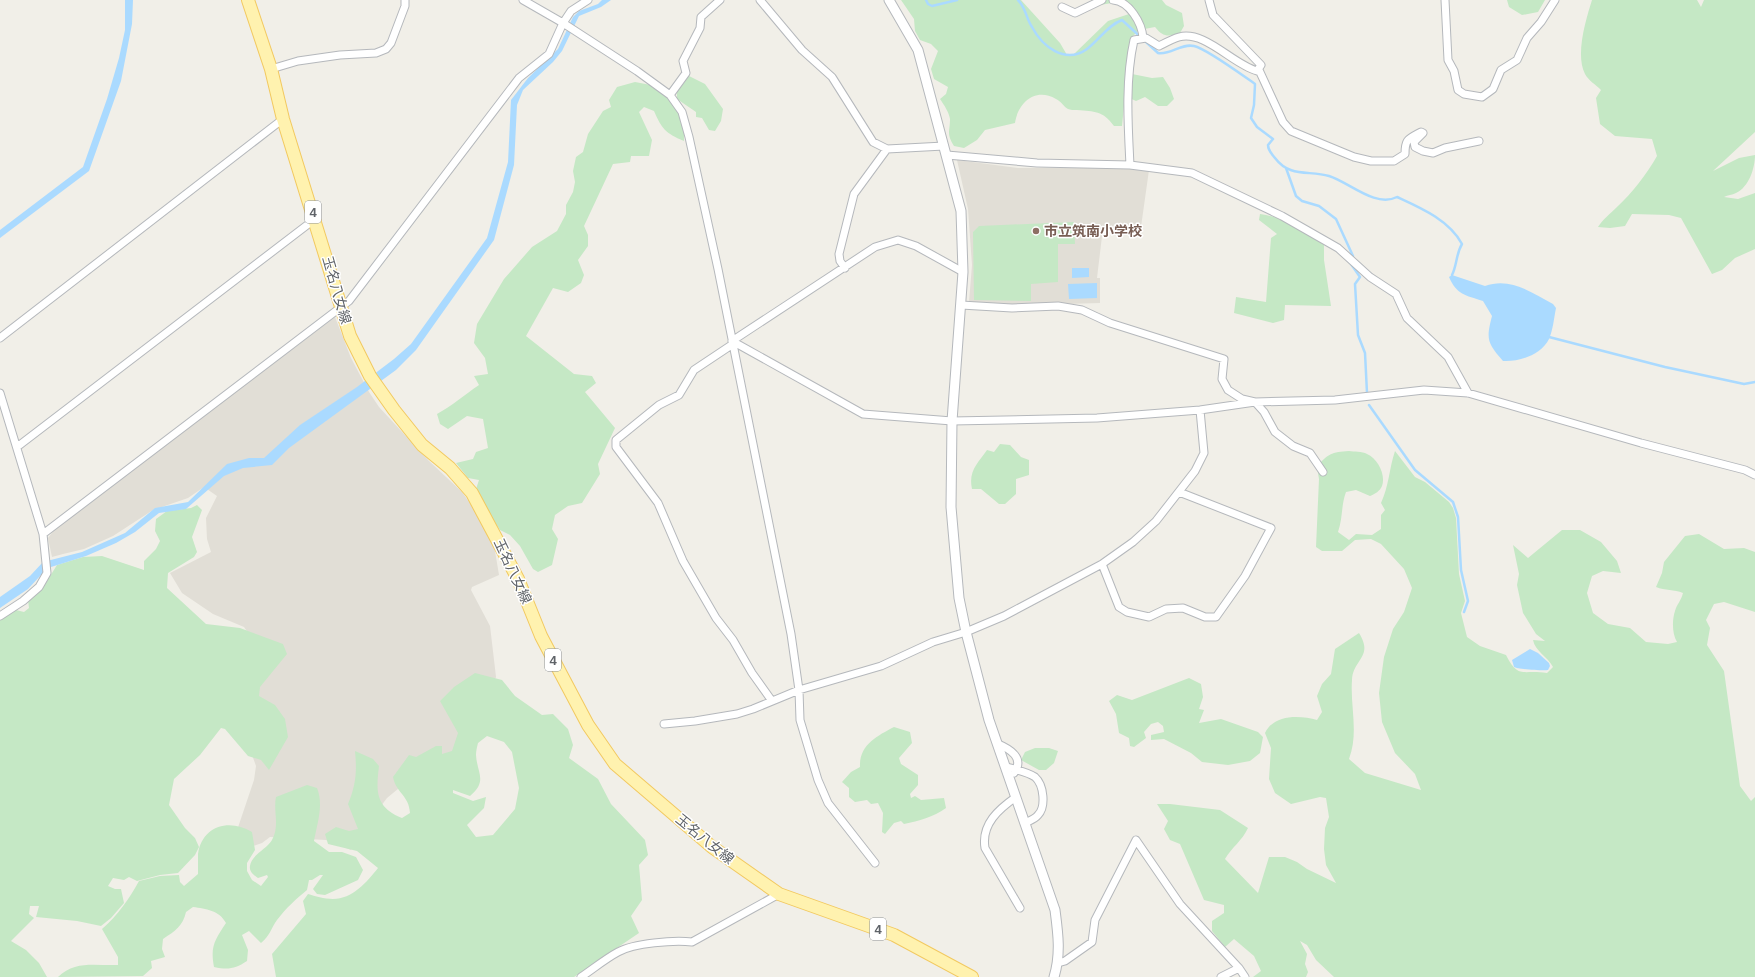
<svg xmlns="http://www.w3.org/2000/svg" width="1755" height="977" font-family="Arial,'Noto Sans JP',sans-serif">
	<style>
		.education { fill: #e1ded6 }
		.green { fill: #c5e8c5; fill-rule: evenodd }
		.water { fill: #aadaff }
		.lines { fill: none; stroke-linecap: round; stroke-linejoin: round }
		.stream { stroke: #aadaff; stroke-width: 2.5 }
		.minor-casing { stroke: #b5b8bc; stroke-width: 9 }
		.tertiary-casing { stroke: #b5b8bc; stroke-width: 11 }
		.primary-casing { stroke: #f2c960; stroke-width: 14 }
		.minor { stroke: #fff; stroke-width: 7 }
		.tertiary { stroke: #fff; stroke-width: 9 }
		.primary { stroke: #fff2af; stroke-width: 12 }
		.education-dot { fill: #8d6e63; stroke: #fff; stroke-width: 1.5 }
		.labels { text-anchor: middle; stroke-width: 3; stroke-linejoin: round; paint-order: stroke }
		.shield { fill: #fff; stroke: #8f9295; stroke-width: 1 }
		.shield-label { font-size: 13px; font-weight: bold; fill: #5f6368 }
		.education-label { font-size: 14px; font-weight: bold; fill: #785e54; stroke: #fff; text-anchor: start }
		.street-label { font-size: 14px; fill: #5f6368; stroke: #fff }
	</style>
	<rect width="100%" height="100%" fill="#f1efe8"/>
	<path class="education" d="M957,160L1018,168H1126L1149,170L1140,234L1103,228L1097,278H1100V303L1001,306L969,302L972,265L968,209Z
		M335,317L351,358L369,392L379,407L429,461L462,492L476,512L494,545L499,575L472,587L471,590L490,626L496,677L477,724L458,753L427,765L387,798L369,822L351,850L326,840L270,837L262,843L229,854L254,780L256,766L251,752L232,731L266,659L244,627L213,614L182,593L170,573L211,552L207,539L206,518L217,496L204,487L188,498L153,510L113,536L84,549L63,554L52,557L48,538L55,529Z"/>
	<path class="green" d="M901,0H1021L1060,43L1067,55H1073L1108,21L1132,13L1134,8C1124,0 1112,3 1100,5L1095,0H1162L1166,5L1182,13L1184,26L1180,33C1168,37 1163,37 1155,27L1139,30L1132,37L1127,73L1152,78L1163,77L1170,88L1174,99L1167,106H1158L1145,97L1136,101L1125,96L1122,126H1114C1102,110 1095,112 1077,110C1074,110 1070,110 1068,109C1064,107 1061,101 1056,99C1035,87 1018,103 1015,123L985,130L977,140L964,148L954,146C946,133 950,132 950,119C949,112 944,105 940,99L946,94L948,87L934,79L931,69L938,51L931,44L920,40L915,31L914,19Z
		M1507,0H1545L1538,12L1522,15L1509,7Z
		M1592,0H1697L1701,7L1704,0H1755V132L1713,171L1739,158L1755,155C1755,168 1749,187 1736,193C1732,195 1728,195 1724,197L1738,199L1755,193V249L1735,258L1722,270L1712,274L1681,218L1669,215L1632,214L1625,226L1610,228L1598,227C1603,219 1610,214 1617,207C1632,193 1647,174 1657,156L1652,139L1615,136L1600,124L1596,98L1601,90C1596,85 1588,80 1585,74C1575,55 1586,19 1592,0Z
		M689,76L705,84L723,109L721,121L715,131L709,130L702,118L696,117V112L677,99V92Z
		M635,82L656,86L674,104L684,122V141C665,133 662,129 654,111L644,107L639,112L652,140L649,156H631L630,162L613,164L584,226L588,235V246L578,260L584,275L581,283L568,292L553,288L526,336L574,374L592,376L596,383L585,392L615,428L598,464L600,474L582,503L568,506L555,515L552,529L558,539L552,565L538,572L533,569L520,546L510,535L500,530L480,500L476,489L479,480L468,478L456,463L473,459L476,452L488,448L483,419L467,416L448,429L440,424L437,414C452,406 464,395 479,385L474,376L488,374L485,358L474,343L477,324L504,279L532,247L557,231L566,214V205L573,192L575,182L573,171L576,157L583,152L588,134L603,111L611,107L609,100L617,87Z
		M1260,214C1282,216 1305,233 1324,245V260L1331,306L1285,305L1284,320L1273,323L1234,313L1236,297L1266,302L1271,238L1277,234L1259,220Z
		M1074,222L1075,244H1058V282L1031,284V301L974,300L973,232L979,226Z
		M1000,444L1010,445L1021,457L1029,460V475L1016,479V494L1005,504H999L981,489H972C968,471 978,463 987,450L994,452Z
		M1349,451C1354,452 1362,451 1367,454C1378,459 1386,475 1382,486C1380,491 1375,494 1370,496L1356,490L1346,492C1341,505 1343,518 1338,532L1349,540L1356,534L1372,535L1381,529V515L1385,510L1381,503C1389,486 1389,469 1395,451L1415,477L1425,482L1449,502L1453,508L1456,518L1459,574L1465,601L1461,613L1467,637L1480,646L1506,655C1519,680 1522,669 1547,673L1553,667C1548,657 1535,651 1533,640L1545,641L1536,634L1523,613L1517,585L1519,574L1513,545L1528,558L1562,530H1580L1601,542L1617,561L1621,573L1603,571L1592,576L1587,593L1593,613L1608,624L1630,628L1646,642L1668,644L1677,642C1672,634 1672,620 1675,611C1677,604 1681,601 1683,593C1674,589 1665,591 1656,587L1662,573L1664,562L1685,536L1699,534L1724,549L1744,548L1755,552V612L1724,602L1714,604L1706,620L1710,628L1707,645L1724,671L1740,786L1751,801L1755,797V977H1334L1316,960L1307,945L1300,941L1307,954L1305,964L1308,972L1306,977H1253L1261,971L1254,956L1234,939L1225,947L1212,931V921L1224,913V905L1204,900L1180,844L1170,840L1164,829L1168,821L1157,804H1170L1220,810L1248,828C1242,841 1232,847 1225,859L1258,893L1269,857H1285L1297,862L1307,869L1336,883L1326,865L1324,849L1325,828L1329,817L1326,798L1320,797L1291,804L1275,793L1269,779L1271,748L1265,733C1274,714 1300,715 1317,720L1322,712L1317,696L1322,684L1331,674L1335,649L1359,633C1374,657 1353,659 1352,680C1350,707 1359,732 1349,759L1365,773L1421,790L1415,774L1395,753L1382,722L1379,693L1384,657L1393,629L1404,612L1412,588L1404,569L1381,544L1371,539L1355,540L1342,551H1322L1316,547L1319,479L1317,467C1327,454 1332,452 1349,451Z
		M197,505L202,510L192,537L197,552L194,557L168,573L167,588L206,624L240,628L283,644L287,654L260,687L259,696L275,705L285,719L288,737L269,770L261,760L248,756L225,729L221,728L200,755L174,779L169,805L185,828L195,838L199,847L195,855L178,873L160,875L137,881L129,877L124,880L113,878L108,886L115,889H121L124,903L111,918L101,926L77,921L36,917L39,906H30L29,914L34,918L11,941L26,950L39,963L47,977H0V620L16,610L24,612L29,608L28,600L42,589L57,565L83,557L102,556L144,570V561L156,549L160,541L155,531L156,519L167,511L191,508Z
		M475,673L502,680L515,696L542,715L553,714L568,729L573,745L569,758L598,779L611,804L645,840L648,855L639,865L642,900L631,916L639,933L574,977H276L272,954L306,914L303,901L308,894C315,896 324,899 333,899C352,899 367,882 378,868L357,851L328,844L325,834L336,827L349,831L358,829L348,804C356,785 357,772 355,751L373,759L379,766C376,791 375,807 402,818L410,813C409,795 396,793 393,777L409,755L416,757L436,746H442V754L452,751L458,733L440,701L454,687ZM487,736L504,742L512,752L519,788L515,809L493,835L476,837L467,825L484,808L486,797L473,801L453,793V790L470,796C488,781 477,773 476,755C476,751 477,747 478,743Z
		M1189,678L1201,684L1203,697L1199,709L1204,710L1199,723L1221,719L1258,732L1263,737L1260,753L1250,761L1228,765L1202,762L1191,753L1164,739L1151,740V735L1164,732L1163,726L1158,722L1151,724L1144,732L1146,738L1134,747L1130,746L1129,738L1119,733L1116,714L1109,701L1117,695L1132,700Z
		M894,727L910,732L912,743L899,758L901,764L918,775V785L910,794L911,798L915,796L921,800L944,798L946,808C933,817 919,821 904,824L901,821L894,823L885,834L882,832L883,813L878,803L871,804L867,800L855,802L849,797V788L842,782L851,772L860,767C859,745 877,736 894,727Z
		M1035,748H1049L1058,751L1054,763L1046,770H1039L1021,760L1025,752Z
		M307,785L317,788C324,805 317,824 314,841L329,852H342L356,857L363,870L358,880L325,895L317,894L313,889L323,875H320L312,880H309L307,890C296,899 286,908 277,920C271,928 270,936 261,943L249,931L242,935L248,950L247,961C235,969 228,970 214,967C210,946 215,940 226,923C219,910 206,909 193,907L186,912C183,926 175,931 163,939L162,949L165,957L151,961L152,968L143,976L58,977C75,960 96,966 118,965V957L102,929C118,915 129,899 139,881L160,876L179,875L180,882L184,886L198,874C198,867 198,861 198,854C202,826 229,818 252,832L255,850L247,863V871L252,880L261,886L268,877L267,875L258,878C254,875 249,872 250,866C251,855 267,849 272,840C280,826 273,811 276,797Z"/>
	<path class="water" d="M125,0H133L132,24L121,81L89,171L0,238V230L83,167L107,99L119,58L125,30Z
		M602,0H611L601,7L579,16L562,51L553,62L523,90L517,105L514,165L494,240L416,350L396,370L289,448L272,465L243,468L224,476L186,509L159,513L135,532L116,543L86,556L51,567L41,575L28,589L0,608V597L30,576L43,562L82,552L125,533L155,508L188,502L227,464L249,458H264L300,425L357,387L394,359L411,344L487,238L508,162L511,100L528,78L558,49L573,17L579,11L598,4Z
		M1072,268H1089V277L1072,278Z
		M1452,275L1485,286C1510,277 1531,292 1553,304L1556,308C1554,318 1553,330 1549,339C1541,355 1519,362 1503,361C1487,343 1486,339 1492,316L1483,301C1465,295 1457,295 1449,277Z
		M1097,283V298L1069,299L1068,284Z
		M1530,649L1538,653L1549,663L1550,666L1548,670C1544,671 1517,669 1514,667L1512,660Z"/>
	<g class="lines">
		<path class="stream" d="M926,0L928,4L932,6L957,0
			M1018,0C1026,8 1026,18 1032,27C1042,46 1065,65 1087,49C1099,40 1108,25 1122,20L1158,53C1171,55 1181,43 1194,46C1207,49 1242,75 1255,84L1254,105L1251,118L1257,127L1273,139L1268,145C1268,151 1272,154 1275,158C1290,178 1309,170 1329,176C1349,182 1375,208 1397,197C1421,208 1449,220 1462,244C1456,254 1457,265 1452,275
			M1286,168L1296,196L1302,201L1319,206L1336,219L1353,256
			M1351,264L1360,277L1355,284L1358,335L1365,353L1367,393
			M1549,337L1665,367L1744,384L1755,382
			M1369,405L1415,470L1453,502L1458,517L1461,570L1468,601L1464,612"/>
		<defs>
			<path id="minor" d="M523,0L563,23L637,71L670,95L682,112L689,137L718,269L791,634L799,690L800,720L818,780L828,803L875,863
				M760,0L802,50L832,77L873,142L887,149L944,146
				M1113,0C1129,1 1142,23 1143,38
				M1445,0L1448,60L1454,71L1458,90L1464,94L1482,97L1493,89L1501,70L1517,60L1527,38L1541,22L1555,0
				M1062,7L1075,13L1102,0
				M271,69L298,61L340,55L376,53L386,49L391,43L405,6V0
				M1259,70L1283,122L1291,131L1354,157L1371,161H1394L1405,154C1405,139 1408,139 1421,132L1423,133L1414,142L1415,147L1423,151L1433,153L1445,148L1479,141
				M670,95L686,73L683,61L700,28L701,17L720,0
				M947,155L1037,163L1130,165L1192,173L1282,216L1338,248L1370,277L1396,294L1407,318L1448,357L1468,393
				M1130,165C1128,125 1125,80 1134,40L1146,38L1159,46C1165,43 1172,39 1179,37C1205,30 1232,64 1257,71L1261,65L1213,15L1209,0
				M845,268L840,261L839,254L854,194L887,149
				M961,305L1012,308L1058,306L1082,310L1110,323L1224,359L1222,379L1228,390L1242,399L1255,402L1264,412L1275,432L1293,446L1310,453L1323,472
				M0,338L283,119
				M732,341L863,414L952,421L1097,418L1200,410L1255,402L1335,400L1424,390L1468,393L1641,443L1745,470L1755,475
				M732,341L875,247L898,240L916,246L963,272
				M733,344L694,370L679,395L659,405L616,440V447L658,503L683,561L716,618L733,640L752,673L772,701
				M0,393L43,534L47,573L39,587L23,601L0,616
				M17,447L315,219
				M43,534L349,301L519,78L549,54L563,23L571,11L588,0
				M1102,564L1119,607L1127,612L1149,617L1166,609L1183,608L1205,617H1216L1245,576L1271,528L1179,492
				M664,724L695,721L737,714L753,709L799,690L881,666L933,642L966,632L1004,616L1102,564L1133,542L1156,521L1195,471L1204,453L1200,410
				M998,744C1010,749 1025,758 1014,773
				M1006,767C1014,769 1028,772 1035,777C1044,785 1046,807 1038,815C1035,819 1029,821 1025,823
				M1016,797C999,809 981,824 985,848L1020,908
				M1058,963L1065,961L1092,942L1095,920L1136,840L1180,904L1239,968L1245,977
				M581,977C593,969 605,959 618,952C634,943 674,940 692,942L779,894
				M1221,977L1239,968"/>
			<path id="tertiary" d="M889,0L918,50L961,211L963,272L952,421L951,507L959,598L966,632L989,720L1055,910C1058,933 1061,954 1054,977"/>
			<path id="primary" d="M248,0L271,69L283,119L350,336L370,376L394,410L422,445L450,468L472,493L518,579L541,636L561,674L588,725L615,764L712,847L779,894L894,935L972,977"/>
		</defs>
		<use href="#minor" class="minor-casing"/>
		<use href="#tertiary" class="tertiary-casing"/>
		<use href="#primary" class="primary-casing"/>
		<use href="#minor" class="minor"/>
		<use href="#tertiary" class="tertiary"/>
		<use href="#primary" class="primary"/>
	</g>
	<circle class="education-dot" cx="1036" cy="231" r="4"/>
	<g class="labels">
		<g class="shield">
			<rect x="305" y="201" width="16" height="22" rx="3"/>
			<rect x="545" y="649" width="16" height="22" rx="3"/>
			<rect x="870" y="918" width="16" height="22" rx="3"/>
		</g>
		<g class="shield-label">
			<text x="313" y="217">4</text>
			<text x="553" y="665">4</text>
			<text x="878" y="934">4</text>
		</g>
		<g class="education-label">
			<text x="1044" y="236">市立筑南小学校</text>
		</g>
		<g class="street-label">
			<text transform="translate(337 290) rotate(74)" y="5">玉名八女線</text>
			<text transform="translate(513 571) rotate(65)" y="5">玉名八女線</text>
			<text transform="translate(705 839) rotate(39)" y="5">玉名八女線</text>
		</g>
	</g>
</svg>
